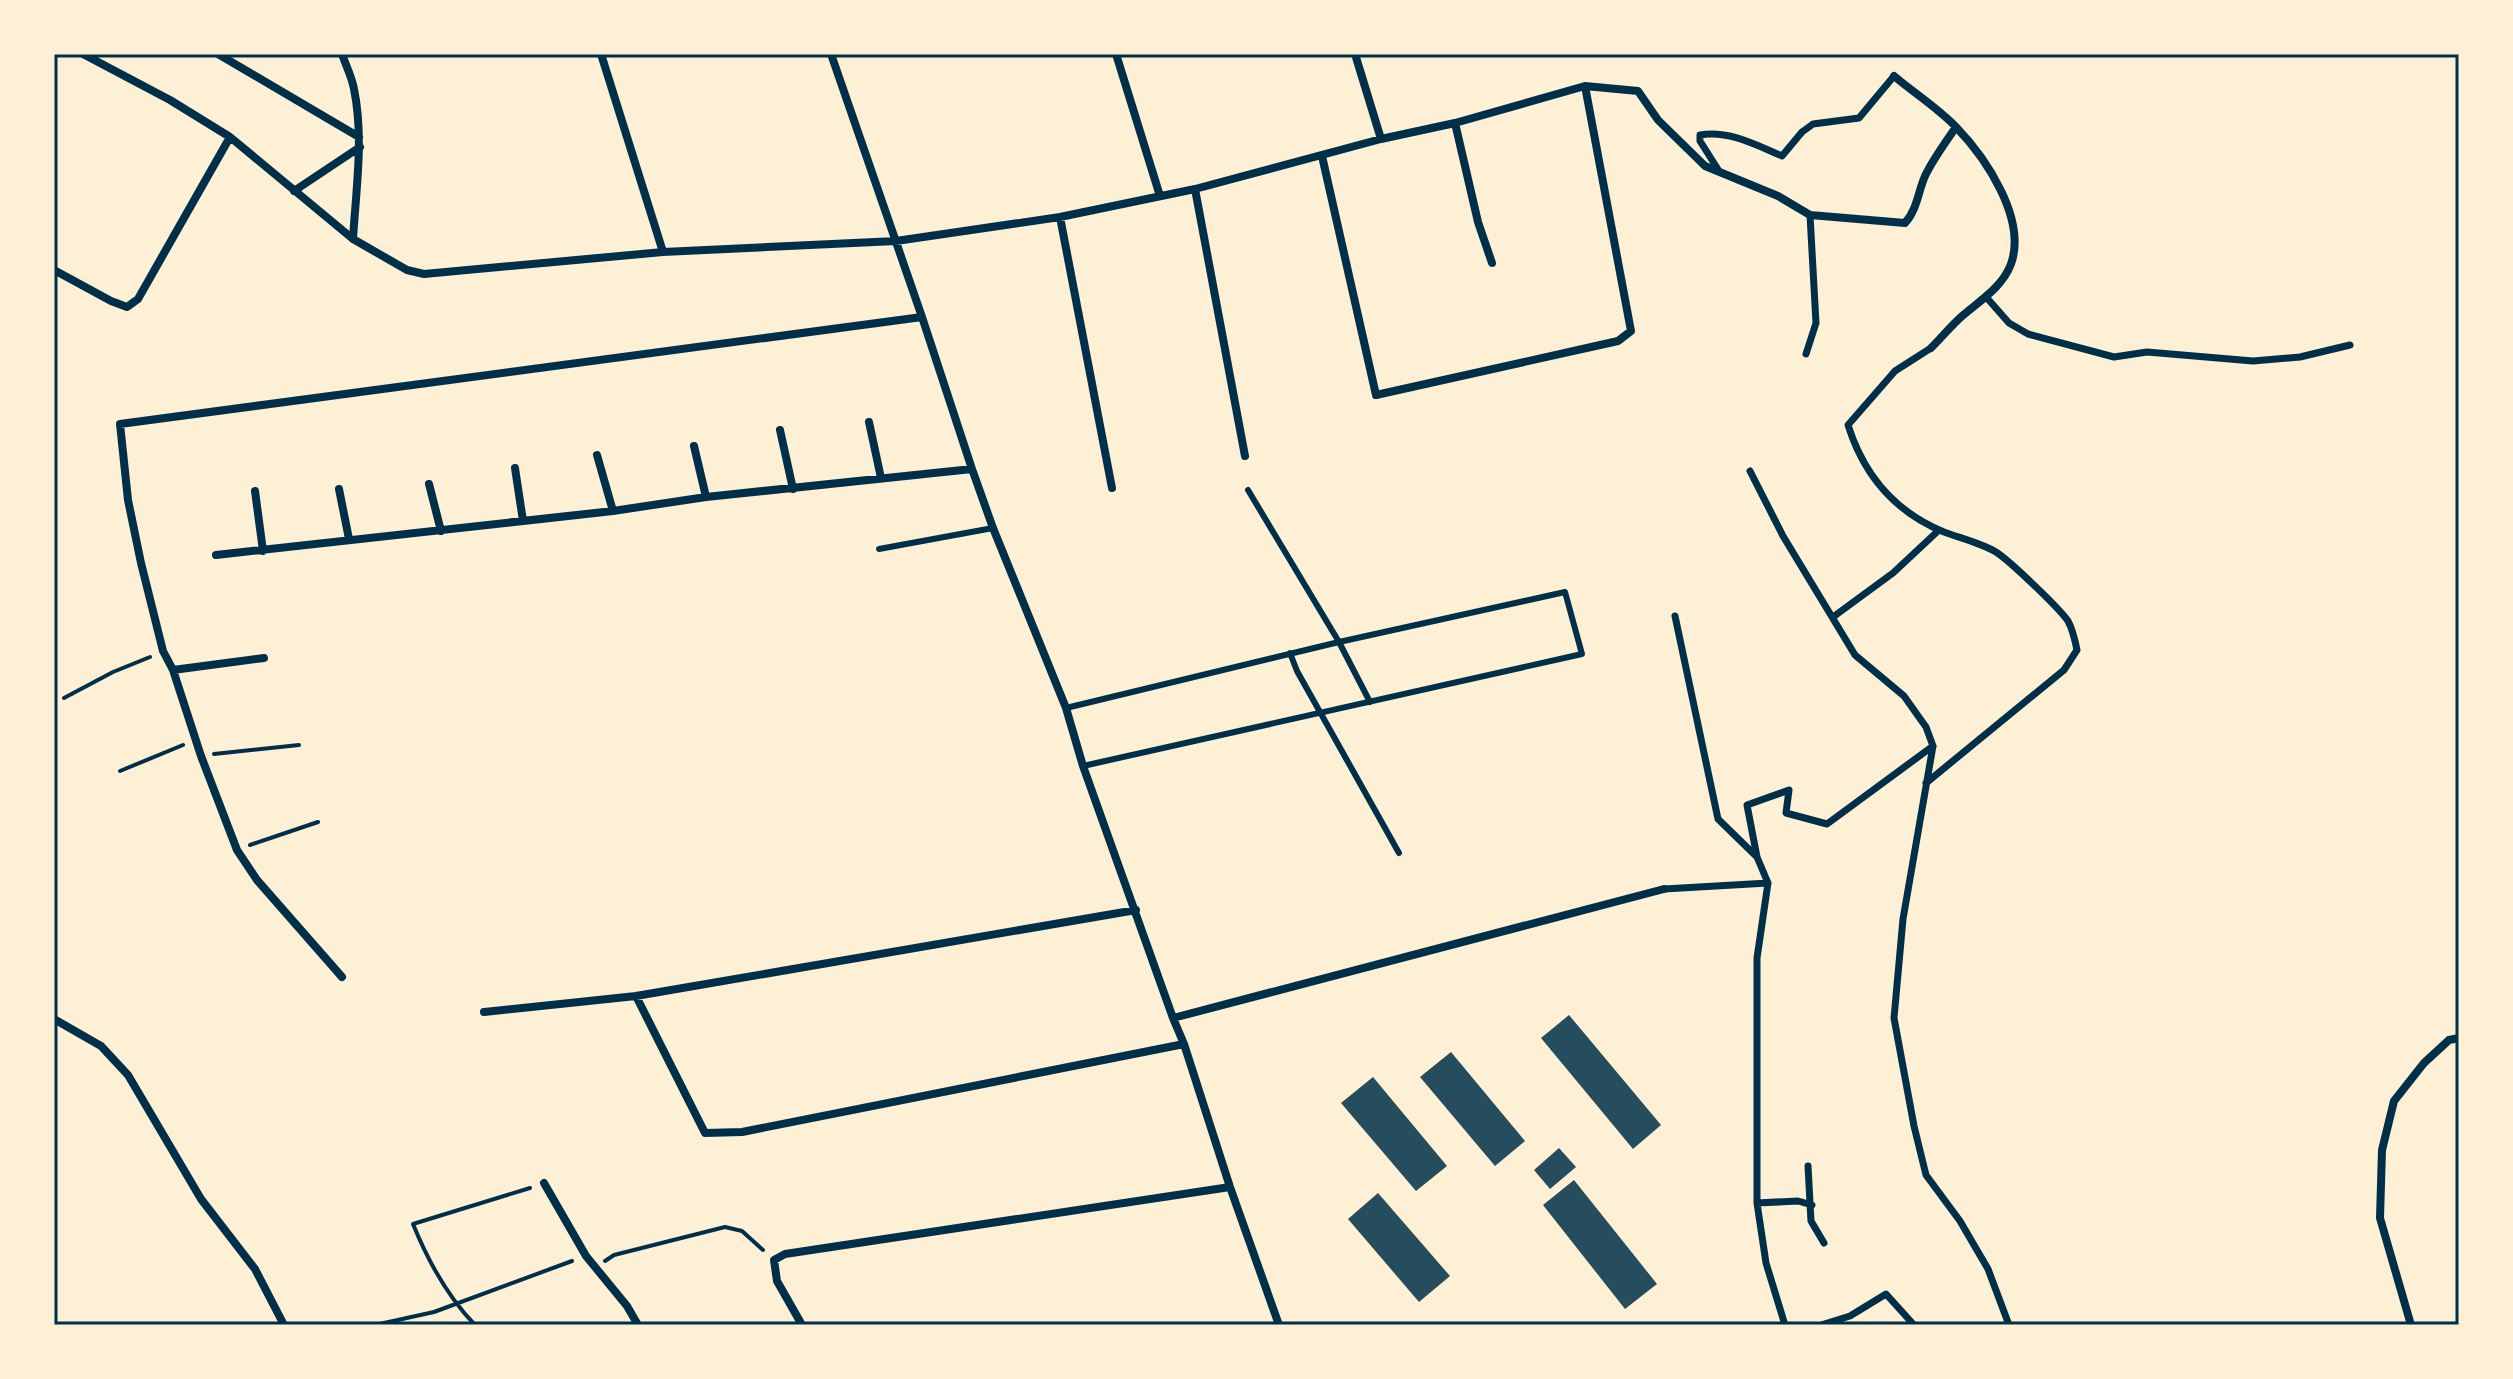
<svg xmlns="http://www.w3.org/2000/svg" width="2513" height="1379" font-family="Montserrat,sans-serif">
	<style>
		.building { fill: #264d5e }
		.lines { fill: none; stroke-linecap: round; stroke-linejoin: round }
		.path { stroke: #003049; stroke-width: 4 }
		.service { stroke: #003049; stroke-width: 6 }
		.pedestrian { stroke: #003049; stroke-width: 7 }
		.minor { stroke: #003049; stroke-width: 8 }
		.neatline { fill: none; stroke: #003049; stroke-width: 3 }
	</style>
	<rect width="100%" height="100%" fill="#fdf0d5"/>
	<path class="building" d="M1569,1015L1661,1125L1633,1149L1541,1038Z
		M1451,1052L1525,1141L1495,1166L1420,1077Z
		M1373,1077L1447,1166L1416,1191L1341,1103Z
		M1559,1148L1576,1167L1550,1189L1534,1170Z
		M1574,1180L1657,1284L1625,1309L1543,1205Z
		M1378,1193L1450,1276L1419,1302L1348,1219Z"/>
	<g class="lines">
		<path class="path" d="M64,698L113,672L150,657
			M214,754L299,745
			M120,771L183,745
			M250,845L318,822
			M605,1261L614,1255L725,1227L742,1231L763,1250
			M375,1325L434,1312L572,1261
			M475,1325C447,1296 428,1261 413,1224L530,1188"/>
		<path class="service" d="M1248,490L1339,642L1370,702
			M879,549L993,528
			M1290,653L1297,671L1399,853
			M1066,708L1339,642L1565,592L1582,654L1083,766"/>
		<path class="pedestrian" d="M1719,171L1700,141V135C1729,130 1756,145 1782,156L1802,132L1813,124L1859,118L1894,76
			M1987,298L2009,323L2028,334L2114,357L2147,352L2253,361L2300,357L2350,345
			M1806,354L1816,323L1810,215
			M1750,471L1783,536L1855,655L1904,696L1926,727L1933,746L1903,919L1894,1018L1914,1126L1926,1175L1960,1221L1988,1269L2009,1325
			M1675,616L1718,819L1757,857
			M1833,617L1893,573L1939,530
			M1926,783L2064,670L2077,650C2075,640 2073,630 2068,621C2059,608 2010,561 1996,552C1981,543 1960,538 1944,532C1895,512 1864,476 1848,425L1895,371L1931,348
			M1664,889L1768,883
			M1808,1166L1811,1221L1824,1243
			M1757,1203L1798,1201L1812,1205
			M1785,1325L1766,1263L1757,1203V958L1768,883L1757,857L1747,805L1789,790L1786,813L1827,824L1933,746
			M1821,1325L1850,1316L1886,1294L1914,1325"/>
		<path class="minor" d="M83,54L170,100L230,137L353,239L407,270L424,274L663,252L896,241L1060,217L1195,189L1381,139L1455,123L1585,86L1638,91L1658,120L1705,166L1778,196L1810,215L1905,223C1917,210 1918,192 1925,176C1933,159 1945,143 1956,127
			M218,54L359,137
			M342,54C346,66 352,77 354,89C364,138 356,189 353,239
			M601,54L663,252
			M831,54L922,317L972,469L993,528L1066,708L1083,766L1173,1018L1184,1044L1230,1187L1279,1325
			M1116,54L1160,196
			M1355,54L1381,139
			M1894,76C1914,93 1938,108 1956,127C1986,158 2027,219 2011,264C2002,288 1979,301 1961,317C1951,326 1941,338 1931,348
			M1455,123L1478,222L1492,263
			M1322,156L1376,395L1618,341L1631,331L1585,86
			M1195,189L1245,456
			M294,191L360,147
			M1060,217L1112,488
			M54,270L111,301L127,307L138,299L230,137
			M869,422L881,478
			M780,430L793,489
			M694,446L706,497
			M597,455L613,511
			M515,468L523,521
			M429,484L441,531
			M339,489L349,539
			M255,491L263,551
			M216,555L613,511L706,497L972,469
			M173,670L264,658
			M342,977L257,880L237,850L201,756L173,670L163,651L141,563L128,500L120,424L922,317
			M636,996L705,1133L742,1132L1184,1044
			M484,1012L636,996L1136,910
			M1173,1018L1664,889
			M54,1019L101,1046L128,1075L201,1199L255,1269L284,1325
			M544,1183L586,1256L627,1306L638,1325
			M802,1325L777,1281L774,1260L785,1254L1230,1187
			M2411,1325L2380,1218L2382,1150L2394,1101L2424,1063L2449,1040L2459,1038"/>
	</g>
	<rect width="2513" height="1379" fill="none" stroke="#fdf0d5" stroke-width="112"/>
	<rect x="56" y="56" width="2401" height="1267" class="neatline"/>
</svg>
